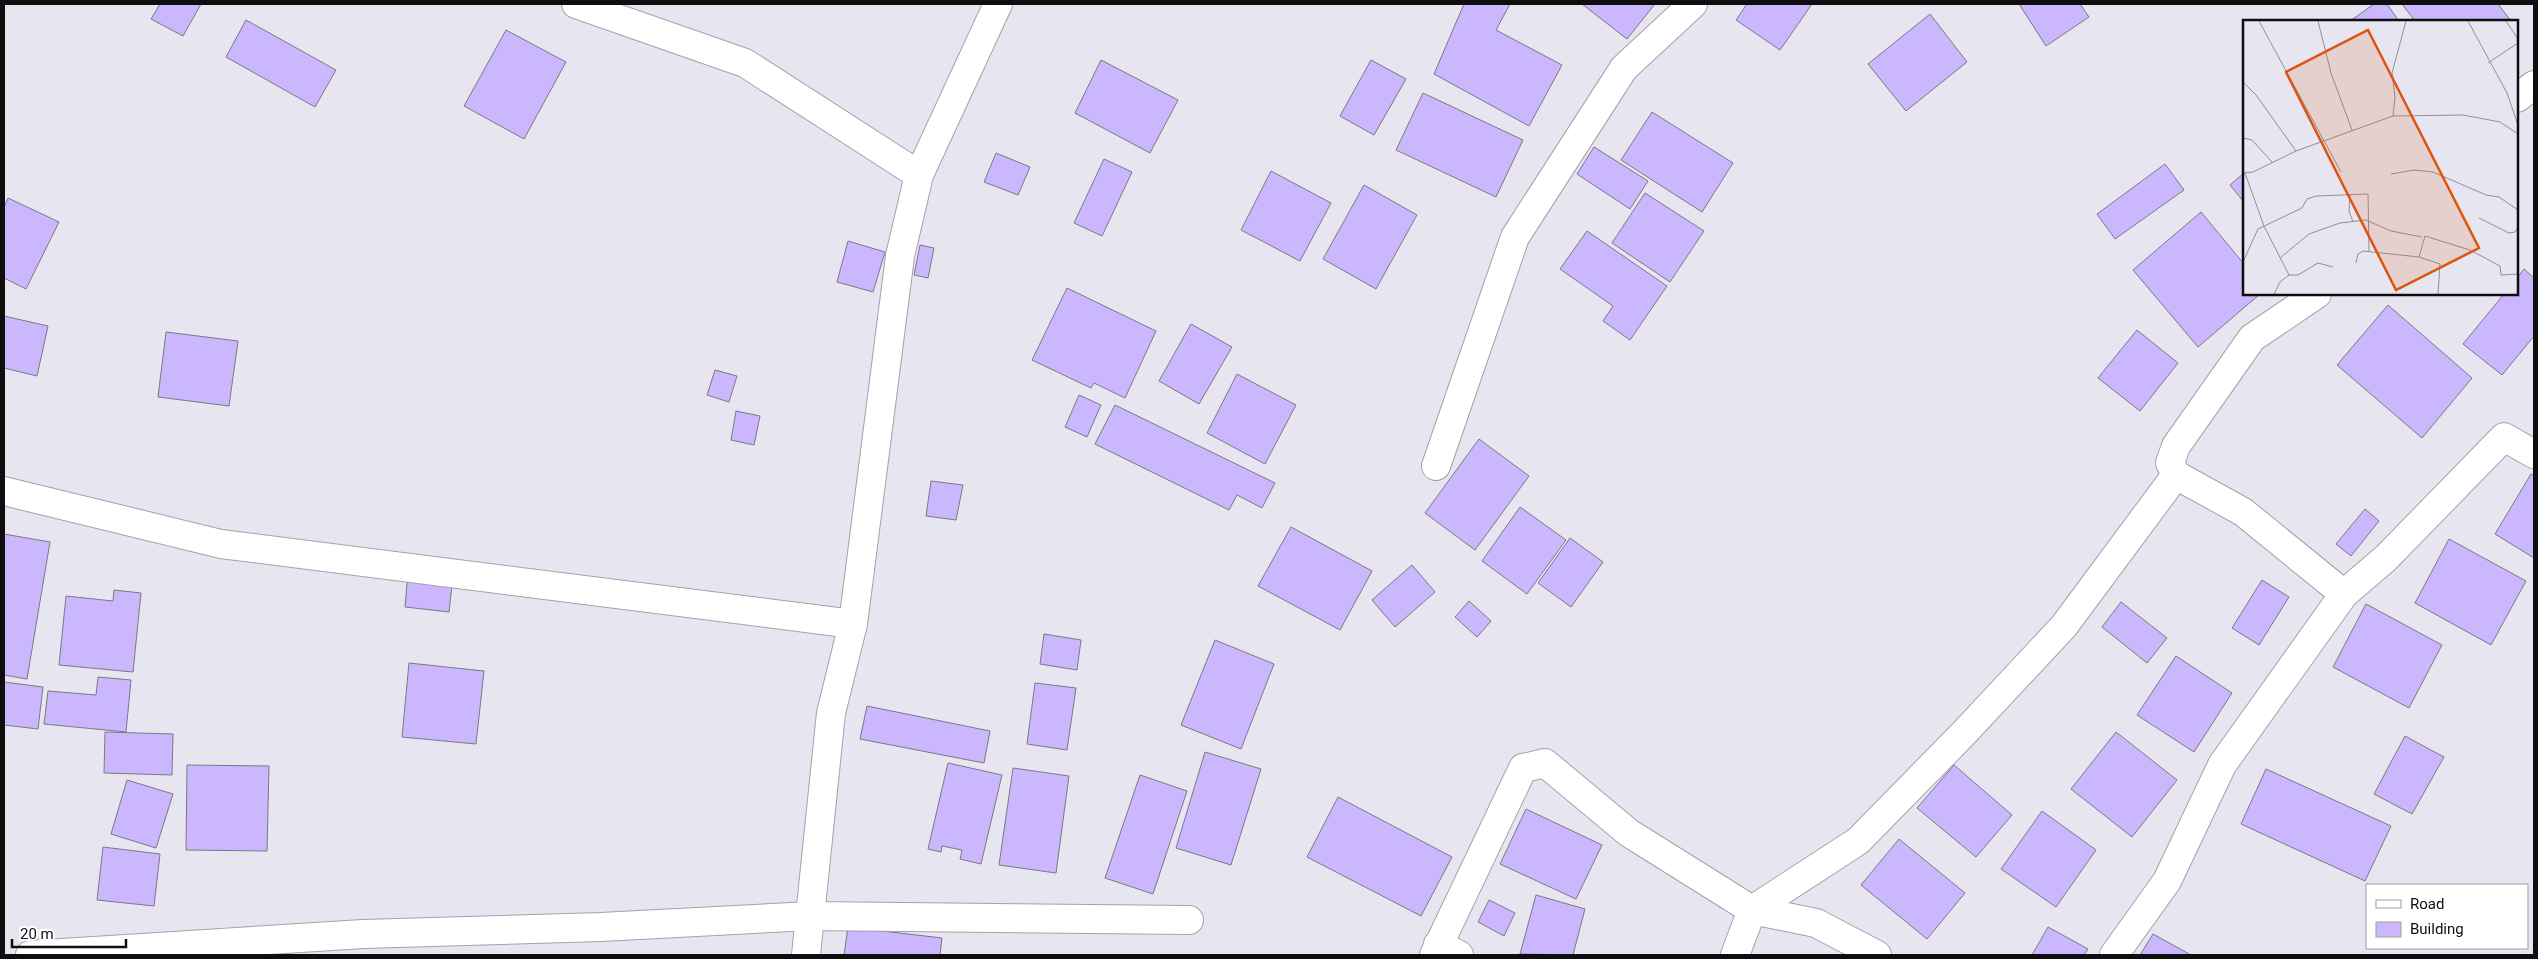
<svg xmlns="http://www.w3.org/2000/svg" width="2538" height="959" font-family="Roboto,sans-serif">
	<style>
		.building { fill: #cab7fd; stroke: #7b7982 }
		.lines { fill: none; stroke-linecap: round; stroke-linejoin: round }
		.street-casing { stroke: #a4a1ac; stroke-width: 30 }
		.street { stroke: #fff; stroke-width: 28 }
		.inset-road { fill: none; stroke: #908f97; stroke-width: 1 }
		.view { fill: #dd550c; fill-opacity: 0.15; stroke: #dd550c; stroke-width: 2.5 }
		.inset-edge { fill: none; stroke: #0e0e11; stroke-width: 2.5 }
	</style>
	<rect width="100%" height="100%" fill="#e7e5f0"/>
	<path class="building" d="M160,4H201L183,36L151,19Z
		M1464,4H1510L1496,30L1562,65L1529,126L1434,74Z
		M1582,4H1655L1627,39Z
		M1747,4H1812L1780,50L1736,20Z
		M2019,4H2080L2089,17L2046,46Z
		M2374,4H2387L2399,21H2350Z
		M2402,4H2498L2511,21H2415Z
		M1930,14L1967,62L1906,111L1868,64Z
		M246,20L336,70L315,107L226,57Z
		M506,30L566,62L524,139L464,106Z
		M1101,60L1178,100L1150,153L1075,113Z
		M1371,60L1406,79L1374,135L1340,116Z
		M1423,93L1523,140L1496,197L1396,150Z
		M1652,112L1733,163L1702,212L1621,160Z
		M1594,147L1648,181L1630,209L1577,174Z
		M996,153L1030,167L1018,195L984,182Z
		M1104,159L1132,172L1102,236L1074,223Z
		M2165,164L2184,190L2115,239L2097,214Z
		M1271,171L1331,203L1300,261L1241,230Z
		M2244,173V202L2230,185Z
		M1364,185L1417,215L1376,289L1323,259Z
		M1645,193L1704,231L1670,282L1612,243Z
		M8,198L59,222L26,289L4,278V207Z
		M2201,212L2244,264V294H2260L2198,347L2133,270Z
		M1587,231L1667,286L1630,340L1603,321L1613,306L1560,269Z
		M848,241L885,252L873,292L837,282Z
		M920,245L934,248L928,278L914,275Z
		M2524,269L2534,278V336L2502,375L2463,344L2504,294H2517V278Z
		M1067,288L1156,331L1125,398L1094,383L1091,388L1032,360Z
		M2388,305L2472,378L2422,438L2337,365Z
		M4,316L48,326L37,376L4,368Z
		M1191,324L1232,347L1199,404L1159,381Z
		M2137,330L2178,363L2140,411L2098,378Z
		M166,332L238,341L229,406L158,397Z
		M715,370L737,376L729,402L707,395Z
		M1237,374L1296,405L1265,464L1207,433Z
		M1079,395L1101,405L1087,437L1065,427Z
		M1115,405L1275,483L1262,508L1237,495L1229,510L1095,444Z
		M736,411L760,416L754,445L731,440Z
		M1479,439L1529,476L1475,550L1425,513Z
		M2531,474L2534,476V558L2495,534Z
		M931,481L963,485L956,520L926,516Z
		M1520,507L1566,540L1527,594L1482,561Z
		M2365,509L2379,521L2351,556L2336,544Z
		M1291,527L1372,571L1340,630L1258,586Z
		M4,534L50,542L27,679L4,675Z
		M1570,538L1603,562L1571,607L1538,583Z
		M2449,539L2526,581L2491,645L2415,603Z
		M1412,565L1435,592L1395,627L1372,600Z
		M408,572L453,577L449,612L405,607Z
		M2262,580L2289,597L2259,645L2232,628Z
		M114,590L141,593L133,672L59,665L66,596L113,601Z
		M1469,601L1491,621L1477,637L1455,617Z
		M2121,602L2167,638L2147,663L2102,627Z
		M2366,604L2442,645L2409,708L2333,667Z
		M1044,634L1081,640L1077,670L1040,664Z
		M1215,640L1274,664L1241,749L1181,725Z
		M2176,656L2232,693L2194,752L2137,715Z
		M409,663L484,671L476,744L402,737Z
		M98,677L131,680L126,732L44,724L48,691L96,695Z
		M4,682L43,687L38,729L4,725Z
		M1035,683L1076,688L1067,750L1027,744Z
		M867,706L990,731L984,763L860,739Z
		M105,732L173,734L172,775L104,773Z
		M2116,732L2177,780L2132,837L2071,789Z
		M2405,736L2444,757L2412,814L2374,794Z
		M1205,752L1261,769L1231,865L1176,848Z
		M948,763L1002,775L981,864L960,859L962,850L942,846L941,852L928,849Z
		M187,765L269,766L267,851L186,850Z
		M1954,765L2012,815L1976,857L1917,808Z
		M1013,768L1069,776L1056,873L999,865Z
		M2266,769L2391,826L2365,881L2241,824Z
		M1140,775L1187,791L1153,894L1105,878Z
		M127,780L173,794L156,848L111,834Z
		M1338,797L1452,857L1421,916L1307,857Z
		M1526,809L1602,845L1576,899L1500,864Z
		M2042,811L2096,850L2056,907L2001,869Z
		M1899,839L1965,893L1927,939L1861,885Z
		M103,847L160,854L154,906L97,900Z
		M1536,895L1585,909L1573,955L1520,954Z
		M1489,900L1515,913L1504,936L1478,922Z
		M848,927L942,938L940,955H844Z
		M2048,927L2088,949L2084,955H2032Z
		M2153,934L2191,955H2140Z"/>
	<g class="lines">
		<defs>
			<path id="street" d="M576,4L745,63L919,175
				M2517,98L2534,85
				M1436,466L1515,237L1624,68L1693,4
				M4,491L221,544L853,624
				M2344,594L2386,558L2504,437L2534,454
				M1438,944L1459,955
				M30,955L363,934L601,927L810,916L1189,920
				M806,955L831,713L853,624L900,256L919,175L998,4
				M1434,955L1523,768L1545,763L1629,833L1752,910L1816,923L1877,955
				M1735,955L1752,910L1858,841L1964,733L2064,626L2176,475
				M2114,955L2167,881L2222,765L2344,594L2243,512L2176,475L2170,463L2176,446L2252,338L2317,294"/>
		</defs>
		<use href="#street" class="street-casing"/>
		<use href="#street" class="street"/>
	</g>
	<g transform="translate(2243 20)">
		<rect width="275" height="275" fill="#e7e5f0"/>
		<path class="inset-road" d="M16,1L98,152M75,1L88,53L109,110M225,1L264,73L275,105M263,1L275,19M245,43L275,23M0,62L13,75L53,131M150,96L152,77L149,53L163,1M0,118L9,120L29,142M0,153L10,152L53,131L150,96L220,95L257,102L275,114M2,153L21,206L46,255L37,262L31,274M148,154L171,150L190,152L243,175L256,177L275,190M107,175L106,191L110,202M236,198L266,213L272,212L275,207M176,237L197,244L195,274M37,238L66,214L97,203L123,200L148,211L179,217M0,242L15,209L59,188L64,179L73,176L125,174L126,231M113,243L115,234L120,231L176,237L182,216L227,230L257,246L258,255L275,254M46,255H55L75,243L90,247"/>
		<path class="view" d="M125,10L236,228L153,270L43,52Z"/>
		<rect width="275" height="275" class="inset-edge"/>
	</g>
	<rect width="2538" height="959" fill="none" stroke="#0e0e11" stroke-width="10"/>
	<rect x="2366" y="884" width="162" height="65" fill="#ffffff" stroke="#9f9fa0"/>
	<rect x="2376" y="900" width="25" height="8" fill="#ffffff" stroke="#9f9fa0"/>
	<text x="2410" y="909" font-size="15" fill="#0e0e11">Road</text>
	<rect x="2376" y="922" width="25" height="15" fill="#cab7fd" stroke="#9f9fa0"/>
	<text x="2410" y="934" font-size="15" fill="#0e0e11">Building</text>
	<path d="M12 939v8h114v-8" fill="none" stroke="#0e0e11" stroke-width="2.5"/>
	<text x="20" y="939" font-size="15" fill="#0e0e11" stroke="#ffffff" stroke-width="4" paint-order="stroke">20 m</text>
</svg>
